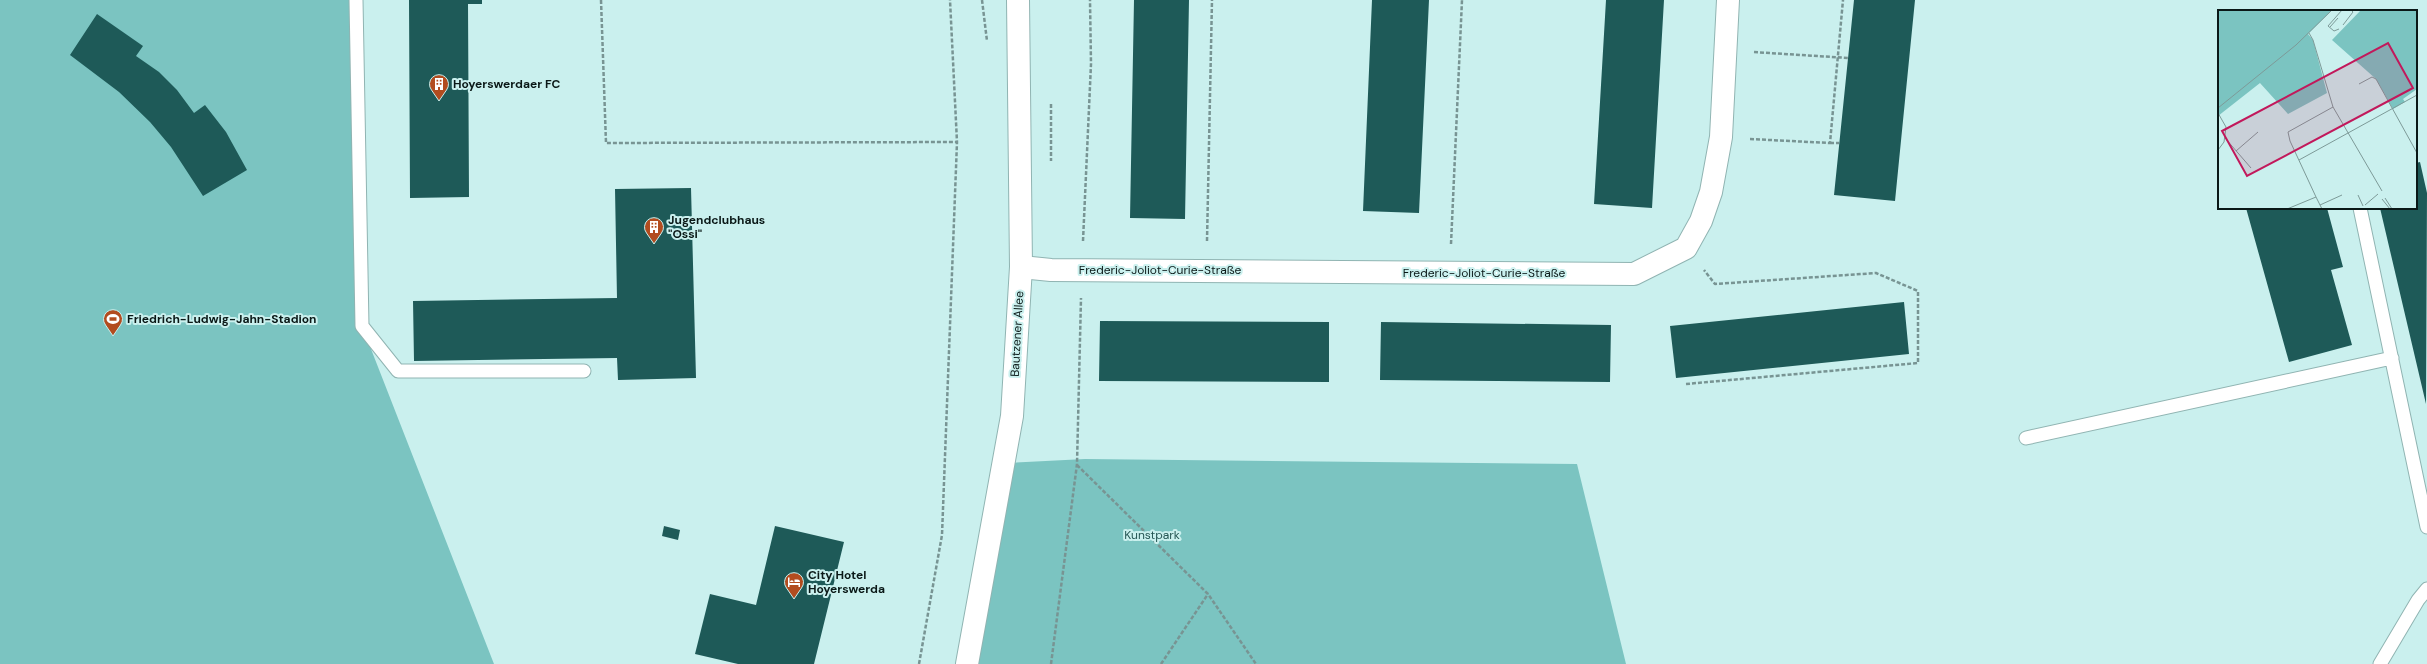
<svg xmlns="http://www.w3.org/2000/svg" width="2427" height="664" font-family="'DM Sans',sans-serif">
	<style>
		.green { fill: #7bc4c1 }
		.building { fill: #1e5a58 }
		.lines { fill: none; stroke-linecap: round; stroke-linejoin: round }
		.service-casing { stroke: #90b4b2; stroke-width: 15 }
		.minor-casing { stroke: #90b4b2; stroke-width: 24 }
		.tertiary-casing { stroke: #90b4b2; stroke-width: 24 }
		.path { stroke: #789493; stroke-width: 2.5; stroke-dasharray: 4 2; stroke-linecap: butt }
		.service { stroke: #fff; stroke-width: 13 }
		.minor { stroke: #fff; stroke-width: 22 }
		.tertiary { stroke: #fff; stroke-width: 22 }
		.labels { text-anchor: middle; stroke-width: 4; stroke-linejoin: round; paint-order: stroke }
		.poi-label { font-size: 12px; font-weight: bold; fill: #0a1817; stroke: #caf0ee; text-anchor: start }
		.street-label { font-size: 12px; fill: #0a1817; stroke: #caf0ee }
		.park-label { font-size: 12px; fill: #255654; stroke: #caf0ee }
		.inset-road { fill: none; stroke: #7d9a98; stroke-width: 1 }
		.view { fill: #c2185b; fill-opacity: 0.15; stroke: #c2185b; stroke-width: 2 }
		.inset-edge { fill: none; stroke: #0a1817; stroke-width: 2 }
	</style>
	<rect width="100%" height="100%" fill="#caf0ee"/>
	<path class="green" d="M0,0H355L362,326L494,664H0Z
		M1085,459L1577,464L1626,664H972L1007,463Z"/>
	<path class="building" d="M409,0H482V4H468L469,197L410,198Z
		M1134,0H1189L1185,219L1130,218Z
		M1372,0H1429L1419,213L1363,211Z
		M1606,0H1664L1652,208L1594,204Z
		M1854,0H1915L1895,201L1834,195Z
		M97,14L143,46L136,56L159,72L177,90L194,113L205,105L226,132L247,170L203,196L171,147L150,122L119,92L70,55Z
		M2420,162L2427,193L2426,404L2380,208H2416V163Z
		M691,188L696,378L618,380L617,358L414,361L413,301L617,298L615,189Z
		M2246,208H2327L2343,267L2331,270L2352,345L2289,362Z
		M1904,302L1909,354L1676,378L1670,326Z
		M1100,321L1329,322V382L1099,381Z
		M1381,322L1611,325L1610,382L1380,380Z
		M664,526L680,530L678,540L662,536Z
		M775,526L844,542L814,664H738L695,654L710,594L756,605Z"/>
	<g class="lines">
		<defs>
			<path id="service" d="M356,0L362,326L398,371H584
				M2360,208L2427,527
				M2026,438L2392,358
				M2380,664L2418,600L2427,589"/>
			<path id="minor" d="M1021,267L1051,270L1634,274L1686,248L1701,221L1711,192L1721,137L1728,0"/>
			<path id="tertiary" d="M967,664L1012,416L1021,267L1018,0"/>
		</defs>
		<use href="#service" class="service-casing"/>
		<use href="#minor" class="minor-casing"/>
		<use href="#tertiary" class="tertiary-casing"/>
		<path class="path" d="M601,0L606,143L957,142
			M982,0L987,41
			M1754,52L1848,58
			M1051,104V161
			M1750,139L1830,143L1843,0
			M1830,143H1839
			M1083,241L1091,64L1090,0
			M1207,241L1212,0
			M1451,244L1462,0
			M1686,384L1918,363V291L1876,273L1715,284L1704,270
			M1077,465L1208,594L1256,664
			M919,664L942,535L957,142L950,0
			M1051,664L1077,464L1081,298
			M1161,664L1208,594"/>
		<use href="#service" class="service"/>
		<use href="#minor" class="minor"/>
		<use href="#tertiary" class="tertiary"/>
	</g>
	<defs>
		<symbol id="building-pin" viewBox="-11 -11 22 30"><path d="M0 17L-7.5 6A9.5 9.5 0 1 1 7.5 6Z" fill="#b24c1f" stroke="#caf0ee"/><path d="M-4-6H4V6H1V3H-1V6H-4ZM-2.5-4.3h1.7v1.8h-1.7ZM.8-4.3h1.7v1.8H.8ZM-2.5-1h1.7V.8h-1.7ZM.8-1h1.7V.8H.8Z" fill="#fff"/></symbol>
		<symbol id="stadium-pin" viewBox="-11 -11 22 30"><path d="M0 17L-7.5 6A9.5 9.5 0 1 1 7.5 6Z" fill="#b24c1f" stroke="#caf0ee"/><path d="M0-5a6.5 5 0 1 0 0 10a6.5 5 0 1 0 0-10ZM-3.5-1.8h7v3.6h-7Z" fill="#fff"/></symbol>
		<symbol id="hotel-pin" viewBox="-11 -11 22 30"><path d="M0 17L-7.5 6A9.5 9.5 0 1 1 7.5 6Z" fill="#b24c1f" stroke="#caf0ee"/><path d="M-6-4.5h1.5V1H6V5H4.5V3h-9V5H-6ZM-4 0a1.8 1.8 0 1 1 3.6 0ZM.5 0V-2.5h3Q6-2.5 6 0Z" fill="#fff"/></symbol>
	</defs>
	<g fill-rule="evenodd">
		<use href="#building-pin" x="428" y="73" width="22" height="30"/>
		<use href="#building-pin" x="643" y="216" width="22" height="30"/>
		<use href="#stadium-pin" x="102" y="308" width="22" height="30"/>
		<use href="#hotel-pin" x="783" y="571" width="22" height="30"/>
	</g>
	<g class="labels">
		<g class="poi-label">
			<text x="453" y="88">Hoyerswerdaer FC</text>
			<text x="668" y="224">Jugendclubhaus<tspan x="668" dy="14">"Ossi"</tspan></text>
			<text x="127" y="323">Friedrich-Ludwig-Jahn-Stadion</text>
			<text x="808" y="579">City Hotel<tspan x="808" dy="14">Hoyerswerda</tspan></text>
		</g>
		<g class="street-label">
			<text x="1160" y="274">Frederic-Joliot-Curie-Straße</text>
			<text x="1484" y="277">Frederic-Joliot-Curie-Straße</text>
			<text transform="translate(1017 334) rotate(-87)" y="4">Bautzener Allee</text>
		</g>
		<g class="park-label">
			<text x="1152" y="539">Kunstpark</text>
		</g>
	</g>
	<g transform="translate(2218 10)">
		<rect width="199" height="199" fill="#caf0ee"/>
		<path d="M0,0H114L90,24L95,30L109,83L70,104L42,73L0,106ZM143,0H199V79L185,89L187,92L175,99L158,69L114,30Z" fill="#7bc4c1"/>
		<path class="inset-road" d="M125,15L135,2L133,0M112,17L120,8M121,19L116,21L110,16L124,0M91,23L95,30L115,97L164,181M141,74L154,67L158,69L199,143M0,98L78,35L114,0M0,103L8,117L6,132L0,140M7,128L33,158M18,141L40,122M81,150L199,85M140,185L145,196M98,187L104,199M167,188L174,199M164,189L172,199M102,195L124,185M147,195L160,184M69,199L98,187L72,131L70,122L115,97"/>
		<path class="view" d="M170,33L195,78L29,166L4,121Z"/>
		<rect width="199" height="199" class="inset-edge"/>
	</g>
</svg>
